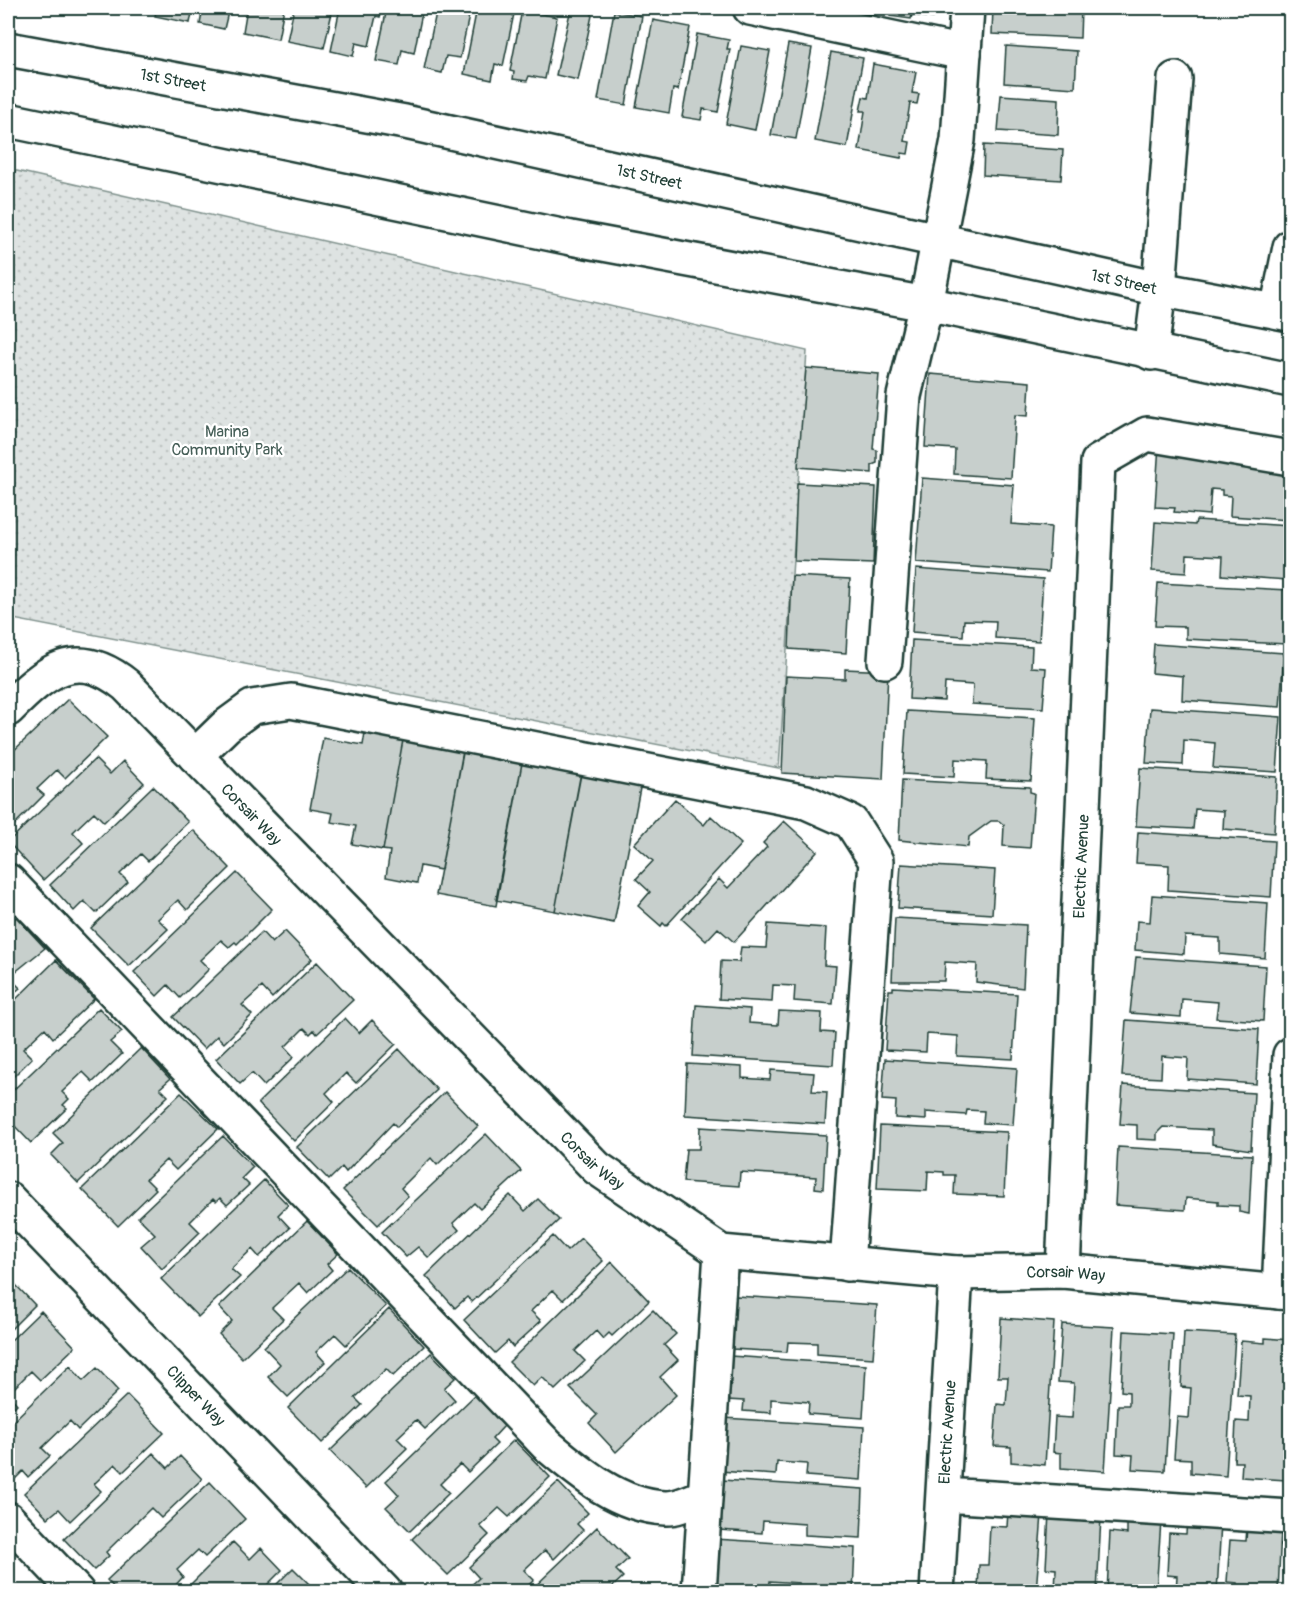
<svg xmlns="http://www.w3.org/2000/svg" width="1298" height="1599" font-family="Pangolin,sans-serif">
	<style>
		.park { fill: url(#park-dots); stroke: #7e908b; stroke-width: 1.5 }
		.building { fill: #c7cfcc; stroke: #1f3d34; stroke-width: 1.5 }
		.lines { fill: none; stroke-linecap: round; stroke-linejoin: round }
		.minor-casing { stroke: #1f3d34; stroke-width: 38 }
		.major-casing { stroke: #1f3d34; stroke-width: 38 }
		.minor { stroke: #fff; stroke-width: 33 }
		.major { stroke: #fff; stroke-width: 33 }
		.labels { text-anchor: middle; stroke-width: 4.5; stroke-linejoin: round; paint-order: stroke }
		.street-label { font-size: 16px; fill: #1f3d34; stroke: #fff }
		.park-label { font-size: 16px; fill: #455e57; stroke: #fff }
	</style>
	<defs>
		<pattern id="park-dots" width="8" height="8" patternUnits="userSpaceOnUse" patternTransform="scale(1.5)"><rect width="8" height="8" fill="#dee3e2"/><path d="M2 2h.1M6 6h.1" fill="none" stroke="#bec4c2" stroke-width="1.8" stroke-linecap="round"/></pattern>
	</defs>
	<rect width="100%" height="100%" fill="#fff"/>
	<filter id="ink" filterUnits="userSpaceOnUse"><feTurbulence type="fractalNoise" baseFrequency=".0167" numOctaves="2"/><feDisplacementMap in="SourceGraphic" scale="12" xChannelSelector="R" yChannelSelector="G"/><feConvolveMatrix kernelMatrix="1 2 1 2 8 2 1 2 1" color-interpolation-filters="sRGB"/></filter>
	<g filter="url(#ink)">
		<path class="park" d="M8,169L807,351L779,768L8,618Z"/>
		<path class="building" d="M116,8H149L148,13Z
			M157,8H193L190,23L155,16Z
			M203,8H229L224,29L200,24Z
			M247,8H284L278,39L243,32Z
			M294,8H333L324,48L287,41Z
			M340,8H382L380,17L376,16L369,46L356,43L353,56L331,51Z
			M387,8H423L414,53L402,50L399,65L376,61Z
			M437,8L470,11L460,58L446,56L442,73L424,69Z
			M477,8L515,9L503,66L495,64L492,80L464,74Z
			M571,8L593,11L578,80L556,75Z
			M843,8H878L876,15Z
			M891,8H935L933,18L912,15L911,19L890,16Z
			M993,8H1081L1080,38L992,34Z
			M522,10L557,17L545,79L529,76L527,81L513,79L514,72L510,71Z
			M614,11L642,16L626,105L598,100Z
			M653,20L690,27L678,90L673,89L669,113L636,107Z
			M697,34L729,40L727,49H730L718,112L703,109L701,120L682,117Z
			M788,44L812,48L796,139L771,135Z
			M741,46L770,51L755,130L726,124Z
			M1006,46L1077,51L1075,88L1004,83Z
			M831,52L863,58L847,147L815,141Z
			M873,64L916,72L912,93L919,94L917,104L910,103L904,141L910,142L908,154L902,153L901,158L859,150L865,111H860L863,97L868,98Z
			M1001,95L1059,99L1058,135L998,131Z
			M984,145L1063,150L1061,180L983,175Z
			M806,368L879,374L873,449L877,450V463L872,465V473L798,467Z
			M930,374L1030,382L1028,416L1015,415L1011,478L954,474L955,449L925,447Z
			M1159,444L1287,464L1286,475H1290V520L1230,516L1231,496L1222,495V490L1211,489L1209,515L1174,512L1175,508L1155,507Z
			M922,478L1014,485L1011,524L1051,527L1048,572L916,563Z
			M797,483L876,487L873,564L794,561Z
			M1196,520L1290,526L1287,580L1222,575L1223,556L1187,554L1186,573L1152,571L1155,522L1195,525Z
			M916,569L1043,579L1039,641L995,638L996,621L964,620L963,636L912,632Z
			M792,576L850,579L846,653L789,649Z
			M1158,583L1288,590L1286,644L1186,639V627L1155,626Z
			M912,640L1032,647L1031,667L1046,668L1043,708L972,704L973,685L945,683L944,701L909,699Z
			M1154,644L1284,653L1280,707L1182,700L1183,676L1152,673Z
			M845,669L888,671L883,779L782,773L786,676L845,679Z
			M68,699L107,737L65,778L57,770L37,789L44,795L14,825L8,819V756Z
			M1150,708L1281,717L1277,772L1213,768L1215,743L1184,740L1183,765L1146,763Z
			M907,711L1035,718L1031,781L986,779L987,761L955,759L954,777L903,774Z
			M365,733L403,740L383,850L352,844L356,826L331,822L333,813L310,809L323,738L363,745Z
			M403,740L463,751L441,870L420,866L417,883L386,877L390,851L383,850Z
			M463,753L522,763L496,906L436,895Z
			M95,759L110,774L123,761L144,783L104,822L94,812L73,832L83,843L43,880L8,842Z
			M522,763L581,774L555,911L496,900Z
			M1140,768L1277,777L1274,833L1223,829L1224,811L1195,809L1193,829L1136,826Z
			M581,772L641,783L614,923L555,911Z
			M902,780L1030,787V792L1034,793L1030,848L1003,846L1004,825L999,821H991L969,837L968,847L899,840Z
			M153,786L188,822L148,861L141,854L120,874L128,882L96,913L84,901L74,911L50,885Z
			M675,799L704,825L711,816L741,844L666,926L663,923L661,926L638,906L650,892L636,879L653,861L634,844Z
			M784,821L817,851L734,942L718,928L706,941L682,919L719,879L728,888L767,847L763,843Z
			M193,830L230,868L187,910L178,900L158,919L168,929L129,966L91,928Z
			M1138,832L1274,841L1271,897L1168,890L1169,865L1136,863Z
			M901,864L995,870L992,914L898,908Z
			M237,873L272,909L237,944L235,942L229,947L221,940L200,960L209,969L180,998L168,985L157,996L134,972Z
			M1152,895L1268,903L1265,958L1220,954V938L1185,936L1184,954L1135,950L1137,921L1150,922Z
			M16,917L45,948L9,977L20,988L10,996L8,994V925Z
			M895,918L1026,925L1023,988L976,982L977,964L945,962L944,981H892Z
			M768,924L826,928L824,965L836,966L833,1004L794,1001L795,986L773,985L772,1002L719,999L721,961L739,962L741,947L766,948Z
			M285,931L312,959L272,998L262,987L242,1005L252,1015L224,1043L217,1036L204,1049L173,1017L262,932L272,943Z
			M1136,957L1266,966L1263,1021L1216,1018L1218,1002L1182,999L1181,1017L1130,1013Z
			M56,960L94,999L53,1038L45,1028L23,1049L32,1058L8,1082V1007Z
			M317,962L353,1000L317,1034L314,1030L310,1034L304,1028L285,1047L294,1057L264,1086L252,1073L240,1084L216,1059Z
			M893,987L1017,994L1013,1059L957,1056L958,1036L927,1034L926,1052L885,1050L889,990H893Z
			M696,1005L750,1009L749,1023L778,1025L779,1011L822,1013L821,1032L835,1033L833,1065L693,1056Z
			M99,1008L122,1032L110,1042L122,1054L93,1082L83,1072L62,1092L69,1099L63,1105L67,1108L31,1143L8,1119V1095Z
			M345,1018L359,1033L372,1020L396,1044L356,1083L346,1073L326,1093L334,1102L294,1141L258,1103Z
			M1126,1020L1259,1029L1256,1084L1187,1079L1188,1058L1162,1056L1161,1078L1122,1076Z
			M141,1048L170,1079L160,1088L168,1096L78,1183L51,1155L63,1143L53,1133Z
			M399,1049L437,1090L397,1127L393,1123L346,1172L342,1167L329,1180L297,1147Z
			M885,1059L1017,1068L1013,1125L983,1123L984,1111L967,1110L966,1115L926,1112V1120L895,1118L896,1101L882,1100Z
			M687,1064L742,1067V1078L770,1080L771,1070L814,1073L812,1091L827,1092L825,1124L685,1115Z
			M1123,1085L1254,1093L1251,1150L1212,1144V1130L1163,1127L1157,1133V1140L1137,1139V1125L1120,1124Z
			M445,1092L478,1126L437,1165L431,1158L401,1188L408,1196L378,1225L343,1190Z
			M181,1093L218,1129L176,1170L166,1160L146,1179L156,1189L118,1226L82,1189Z
			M880,1126L1007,1132L1004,1196L954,1194L955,1175H944V1172L928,1171L927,1191L877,1189Z
			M700,1127L826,1135L823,1189L815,1188L816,1177L740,1172L739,1186L683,1182L686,1149H699Z
			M486,1134L521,1171L480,1209L474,1203L453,1223L459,1230L429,1258L418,1247L406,1257L382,1232Z
			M223,1136L253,1167L242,1178L249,1185L227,1205L220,1198L216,1202L213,1199L190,1222L200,1232L162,1269L141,1246L155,1234L138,1217Z
			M1118,1147L1252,1155L1249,1214L1239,1212V1206L1218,1205V1201L1186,1198L1185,1210L1115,1205Z
			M264,1180L288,1205L278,1215L290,1228L259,1257L252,1249L231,1269L240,1277L198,1317L161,1279Z
			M510,1195L525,1211L538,1199L559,1220L472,1302L467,1297L455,1308L426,1276Z
			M307,1221L338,1254L327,1264L332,1270L308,1293L299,1283L272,1308L283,1319L242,1358L219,1334L232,1321L219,1307Z
			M553,1236L567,1251L581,1238L603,1261L563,1300L553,1290L531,1311L541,1321L513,1347L508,1341L495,1353L464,1320Z
			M612,1262L649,1301L612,1336L609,1333L603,1339L596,1331L575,1351L585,1361L555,1390L542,1377L533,1386L509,1362Z
			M348,1267L386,1306L346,1345L335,1334L316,1352L325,1362L288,1397L268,1377L280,1364L264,1347Z
			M8,1281L11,1284L13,1282L35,1305L8,1332Z
			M736,1296L877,1305L873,1358L817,1354V1343L788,1342L787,1352L732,1349Z
			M389,1309L424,1346L393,1376L386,1369L355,1398L362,1405L322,1443L288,1408Z
			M653,1310L676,1334L664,1345L678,1360L660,1377L676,1395L616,1452L589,1423L597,1415L570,1388Z
			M41,1311L75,1347L40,1380L31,1371L8,1394V1343Z
			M1001,1318L1054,1322L1045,1465L1011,1462V1447L994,1446L997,1404L1006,1405L1008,1377H998Z
			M1062,1324L1114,1327L1105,1471L1061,1468V1453L1053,1452L1055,1417L1072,1418L1074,1383L1058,1382Z
			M1124,1331L1173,1334L1165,1471L1132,1469L1133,1455L1116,1454L1118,1405H1129V1392L1121,1391Z
			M1184,1332L1235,1335L1226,1476L1191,1473V1459L1174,1458L1177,1417L1189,1418L1191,1388L1181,1387Z
			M1265,1338L1290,1340L1286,1480L1241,1477L1242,1462H1234L1236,1421L1249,1422L1250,1396L1237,1395L1241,1341L1265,1343Z
			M431,1353L455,1378L444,1388L455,1400L425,1429L416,1420L397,1438L407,1448L366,1488L330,1451Z
			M730,1356L866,1365L863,1418L808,1414L809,1402L771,1399V1413L743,1411L744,1401L727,1400Z
			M70,1366L83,1381L97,1368L118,1391L78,1430L70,1421L42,1448L50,1456L28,1477L23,1471L11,1483L8,1479V1426Z
			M8,1394L17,1404L8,1413Z
			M127,1395L164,1433L123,1472L115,1464L94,1484L101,1491L70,1521L59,1509L48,1518L24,1493Z
			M475,1395L504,1426L492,1439L497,1444L468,1472L460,1464L440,1484L449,1493L410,1531L386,1507L399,1495L386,1481Z
			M724,1418L864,1427L861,1480L806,1476L807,1464L777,1462L776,1475L720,1471Z
			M514,1440L550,1477L509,1517L499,1508L480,1526L489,1535L448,1575L412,1539Z
			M153,1453L168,1468L180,1456L202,1479L161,1518L151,1508L106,1552L109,1556L94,1570L64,1539Z
			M722,1480L863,1489L861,1538L805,1535V1524L763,1521L762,1533L719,1530Z
			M210,1482L245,1519L205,1557L198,1550L177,1570L183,1577L169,1592H118L107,1580Z
			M558,1482L588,1513L577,1524L583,1530L554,1559L545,1550L524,1570L534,1580L521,1592H470L467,1589L479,1578L469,1567Z
			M1008,1512L1042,1514L1036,1592H978L979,1565H988L990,1526L1007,1527Z
			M1049,1513L1101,1517L1097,1592H1055L1056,1569L1046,1568Z
			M1127,1519L1161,1521L1156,1592H1107L1110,1532L1127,1534Z
			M1187,1520L1221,1522L1217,1592H1176L1177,1576L1167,1575L1169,1533L1186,1534Z
			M597,1527L628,1559L616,1570L623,1577L607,1592H529Z
			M1247,1527L1281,1529L1278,1592H1237L1238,1583L1227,1582L1230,1540L1246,1541Z
			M715,1539L855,1548L853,1592H798L799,1583L770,1581L769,1592H728L729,1585L712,1584Z
			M233,1542L250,1559L261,1548L282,1570L260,1592H183Z
			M293,1568L317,1592H269Z"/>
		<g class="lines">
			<defs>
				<g id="minor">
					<path d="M750,8L964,53"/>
					<path d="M1277,311L1290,247"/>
					<path d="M1151,353L1159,289L1175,79"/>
					<path d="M885,661L904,396L926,304L958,140L967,8"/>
					<path id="s1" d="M8,709C46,671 76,645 126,685L597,1168L721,1252L956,1273L1063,1271L1290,1293"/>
					<path d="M195,756L226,726L252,707L291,701L806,802L851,822L876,861L847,1264"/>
					<path d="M8,881L547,1445C580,1473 619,1506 665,1508C677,1509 694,1500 705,1496"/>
					<path id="s2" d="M8,1199L385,1592"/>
					<path id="s3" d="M1063,1271L1098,462L1147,434L1290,458"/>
					<path d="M1279,1292L1290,1055"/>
					<path d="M944,1495L1290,1517"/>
					<path d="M8,1519L77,1592"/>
					<path d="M699,1592L721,1252"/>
					<path id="s4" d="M937,1592L956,1273"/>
				</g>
				<g id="major">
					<path id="s5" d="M8,49L405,122L1159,289L1290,314"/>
					<path d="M8,120L571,238L926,304L1290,380"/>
				</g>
			</defs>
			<use href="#minor" class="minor-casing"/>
			<use href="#major" class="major-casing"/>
			<use href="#minor" class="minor"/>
			<use href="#major" class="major"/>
		</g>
	</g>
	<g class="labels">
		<g class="street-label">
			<text dy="6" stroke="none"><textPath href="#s5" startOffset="168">1st Street</textPath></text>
			<text dy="6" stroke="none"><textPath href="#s5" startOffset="654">1st Street</textPath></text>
			<text dy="6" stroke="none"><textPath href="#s5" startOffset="1140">1st Street</textPath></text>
			<text dy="6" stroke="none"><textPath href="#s1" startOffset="318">Corsair Way</textPath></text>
			<text dy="6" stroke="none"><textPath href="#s3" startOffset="405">Electric Avenue</textPath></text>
			<text dy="6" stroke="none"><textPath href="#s1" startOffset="804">Corsair Way</textPath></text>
			<text dy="6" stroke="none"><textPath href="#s1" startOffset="1308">Corsair Way</textPath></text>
			<text dy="6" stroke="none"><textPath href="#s2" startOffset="272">Clipper Way</textPath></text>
			<text dy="6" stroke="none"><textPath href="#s4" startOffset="160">Electric Avenue</textPath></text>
		</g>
		<g class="park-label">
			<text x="227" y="437">Marina<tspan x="227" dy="18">Community Park</tspan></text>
		</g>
	</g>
	<rect width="1298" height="1599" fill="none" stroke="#fff" stroke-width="30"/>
	<rect x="15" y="15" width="1268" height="1569" fill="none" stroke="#1f3d34" stroke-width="2" filter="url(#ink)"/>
</svg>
